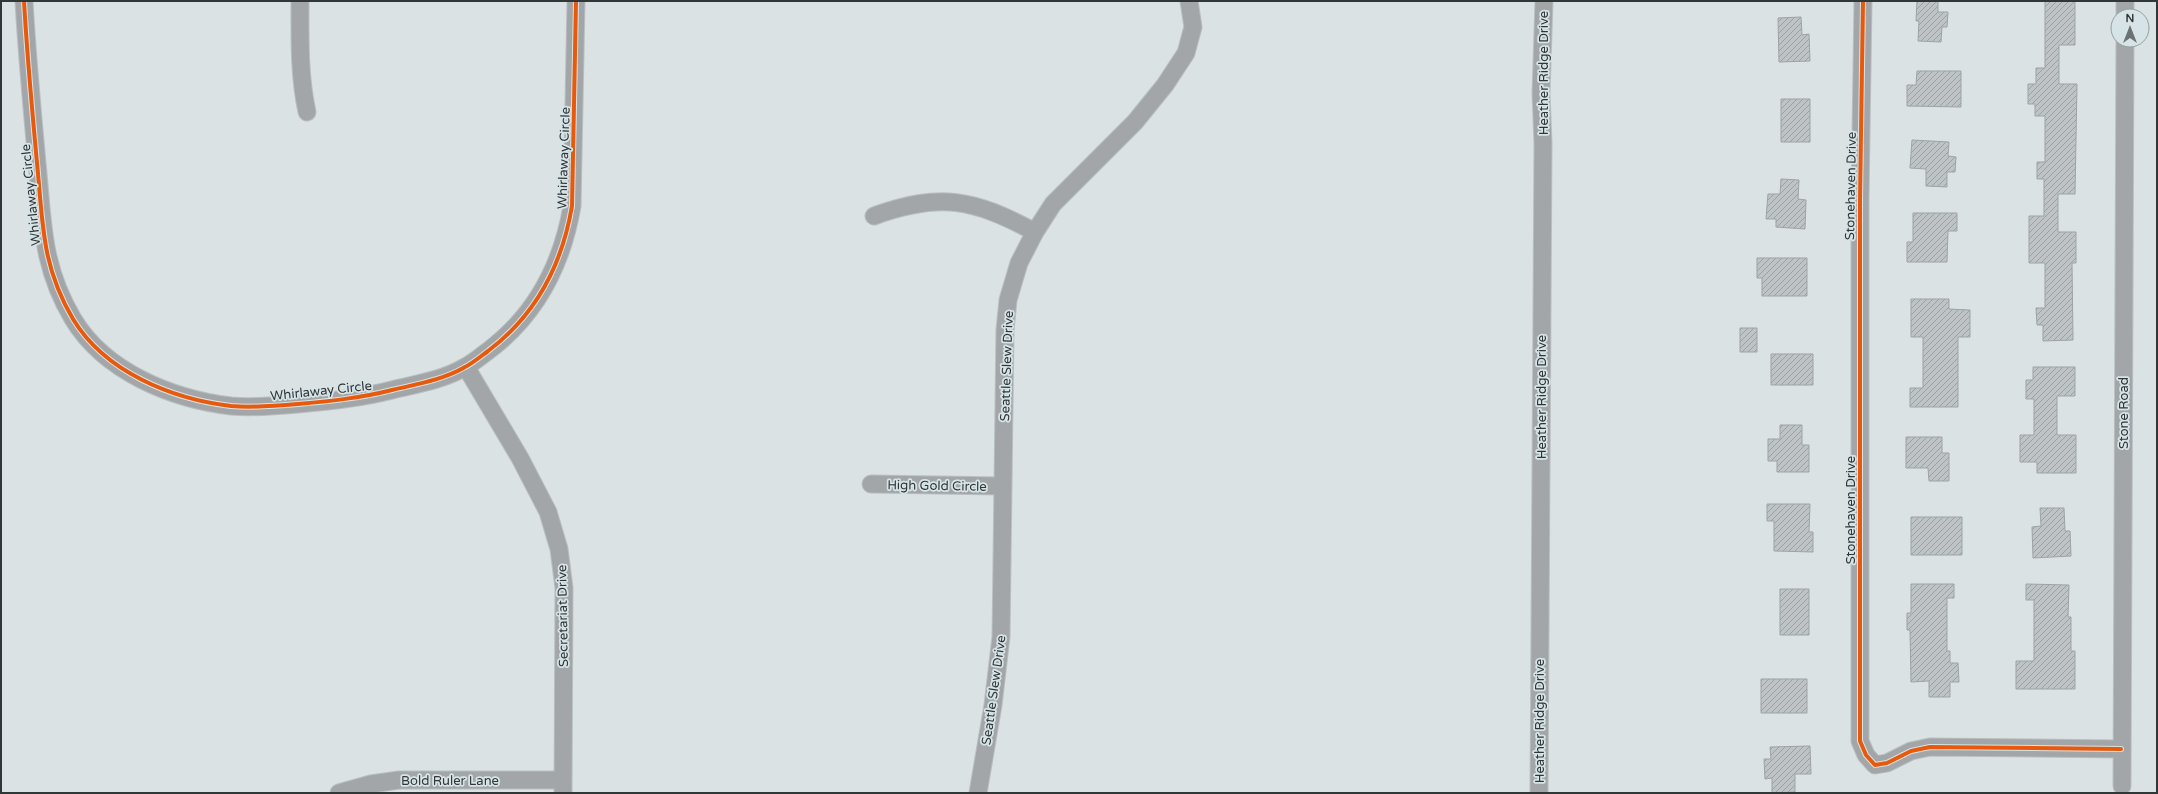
<svg xmlns="http://www.w3.org/2000/svg" width="2158" height="794" font-family="'Varela Round',sans-serif">
	<style>
		.building { fill: url(#building-hatch); stroke: #9ea3a5 }
		.lines { fill: none; stroke-linecap: round; stroke-linejoin: round }
		.street-casing { stroke: #b9bfc1; stroke-width: 19 }
		.street { stroke: #a3a6a8; stroke-width: 17 }
		.cycleway-casing { stroke: #d7e4e7; stroke-width: 6 }
		.cycleway { stroke: #e8590c; stroke-width: 4 }
		.labels { text-anchor: middle; stroke-width: 3.5; stroke-linejoin: round; paint-order: stroke }
		.street-label { font-size: 13px; fill: #313637; stroke: #d7e4e7 }
	</style>
	<defs>
		<pattern id="building-hatch" width="6" height="6" patternUnits="userSpaceOnUse"><rect width="6" height="6" fill="#bec4c5"/><path d="M-1 1l2-2M0 6l6-6M5 7l2-2" fill="none" stroke="#9ba0a1"/></pattern>
	</defs>
	<rect width="100%" height="100%" fill="#dae2e4"/>
	<path class="building" d="M1917,1H1938V12H1948L1947,27H1942L1941,42L1918,41L1919,21H1916Z
		M2045,1H2075V45H2059V84H2077L2075,194H2058V232H2076V263H2072L2073,340L2043,341V325H2037L2036,308H2045V263H2029V216H2044V179H2037V162H2045V116H2035V104H2028V84H2036V68H2045Z
		M1801,17L1802,35L1809,34L1810,61L1779,62L1778,18Z
		M1917,71H1961V107L1907,106V85H1916Z
		M1781,99H1810V142H1781Z
		M1912,140L1949,142L1948,156L1956,157L1955,172H1947V187L1926,186V169L1910,168Z
		M1781,179L1799,180L1798,199L1806,200L1805,229L1776,227V219H1766L1768,194H1780Z
		M1913,213H1957V231H1948L1947,262H1907V242H1913Z
		M1757,258H1807V296H1762V278H1757Z
		M1911,299H1949V309L1970,310V337H1958V407H1910V388H1923V337H1911Z
		M1740,328H1757V352H1740Z
		M1771,354H1813V385H1771Z
		M2033,367H2075V396H2057V435H2076V473H2037V462H2020V435H2034V399H2026V380H2033Z
		M1780,425H1802V445H1809V472H1777V461H1768V439H1780Z
		M1906,437H1942V453H1949V481H1929L1928,468H1906Z
		M1767,504H1810L1809,532H1813V552L1774,551V521H1767Z
		M2040,508H2064L2065,531H2070L2071,556L2033,558L2032,527L2041,526Z
		M1911,517H1962V555H1911Z
		M1911,584H1954V598H1947V651H1950V663H1958L1959,682H1950V697H1929V681L1911,682L1910,630H1907V613H1911Z
		M2026,584L2069,585L2068,617H2071V651H2075V689H2016V661H2034V600H2026Z
		M1780,589H1809V635H1780Z
		M1761,679H1807V713H1761Z
		M1810,746L1811,774H1795V792L1772,793V778L1765,779L1764,759H1771L1770,747Z"/>
	<g class="lines">
		<defs>
			<path id="street" d="M24,1C27,55 32,109 37,163C43,222 41,265 73,319C105,372 172,399 231,406C253,408 276,406 298,404C330,401 361,398 392,390C417,384 443,380 465,367C473,363 481,356 488,351C536,315 562,265 572,206L576,1
				M300,1C300,39 299,75 307,112
				M1863,1L1860,199V741L1866,755L1875,765L1887,763L1911,751L1930,747L2121,749
				M2125,16V1
				M874,216C941,192 973,199 1035,232
				M466,367L520,458L548,512L559,549L564,588L563,793
				M871,484L1002,486
				M2122,786L2125,40
				M339,793L371,784L399,780H554L563,778
				M978,793L993,705L1001,637L1005,330L1008,300L1019,263L1035,232L1053,204L1135,122L1165,85L1186,53L1193,27L1189,1
				M1539,793L1543,144L1541,93L1544,1"/>
		</defs>
		<use href="#street" class="street-casing"/>
		<use href="#street" class="street"/>
		<defs>
			<path id="cycleway" d="M24,1C27,55 32,109 37,163C43,222 41,265 73,319C105,372 172,399 231,406C253,408 276,406 298,404C330,401 361,398 392,390C417,384 443,380 465,367C473,363 481,356 488,351C536,315 562,265 572,206L576,1
				M1863,1L1860,199V741L1866,755L1875,765L1887,763L1911,751L1930,747L2121,749"/>
		</defs>
		<use href="#cycleway" class="cycleway-casing"/>
		<use href="#cycleway" class="cycleway"/>
	</g>
	<g class="labels">
		<g class="street-label">
			<text transform="translate(1543 73) rotate(-90)" y="5">Heather Ridge Drive</text>
			<text transform="translate(563 158) rotate(-88)" y="5">Whirlaway Circle</text>
			<text transform="translate(1850 186) rotate(-89)" y="5">Stonehaven Drive</text>
			<text transform="translate(30 195) rotate(-96)" y="5">Whirlaway Circle</text>
			<text transform="translate(1006 366) rotate(-88)" y="5">Seattle Slew Drive</text>
			<text transform="translate(321 390) rotate(-6)" y="5">Whirlaway Circle</text>
			<text transform="translate(1541 397) rotate(-90)" y="5">Heather Ridge Drive</text>
			<text transform="translate(2123 413) rotate(-90)" y="5">Stone Road</text>
			<text transform="translate(937 485) rotate(1)" y="5">High Gold Circle</text>
			<text transform="translate(1850 510) rotate(-90)" y="5">Stonehaven Drive</text>
			<text transform="translate(562 616) rotate(-91)" y="5">Secretariat Drive</text>
			<text transform="translate(993 690) rotate(-82)" y="5">Seattle Slew Drive</text>
			<text transform="translate(1539 721) rotate(-90)" y="5">Heather Ridge Drive</text>
			<text x="450" y="785">Bold Ruler Lane</text>
		</g>
	</g>
	<rect width="2158" height="794" fill="none" stroke="#313637" stroke-width="4"/>
	<g transform="translate(2130 28)"><circle r="19" fill="#d7e4e7" stroke="#959ea1"/>
	<path d="M0-3L7 15L0 10L-7 15Z" fill="#6c7274"/>
	<text y="-6" font-size="11" font-weight="bold" text-anchor="middle" fill="#313637">N</text>
	</g>
</svg>
